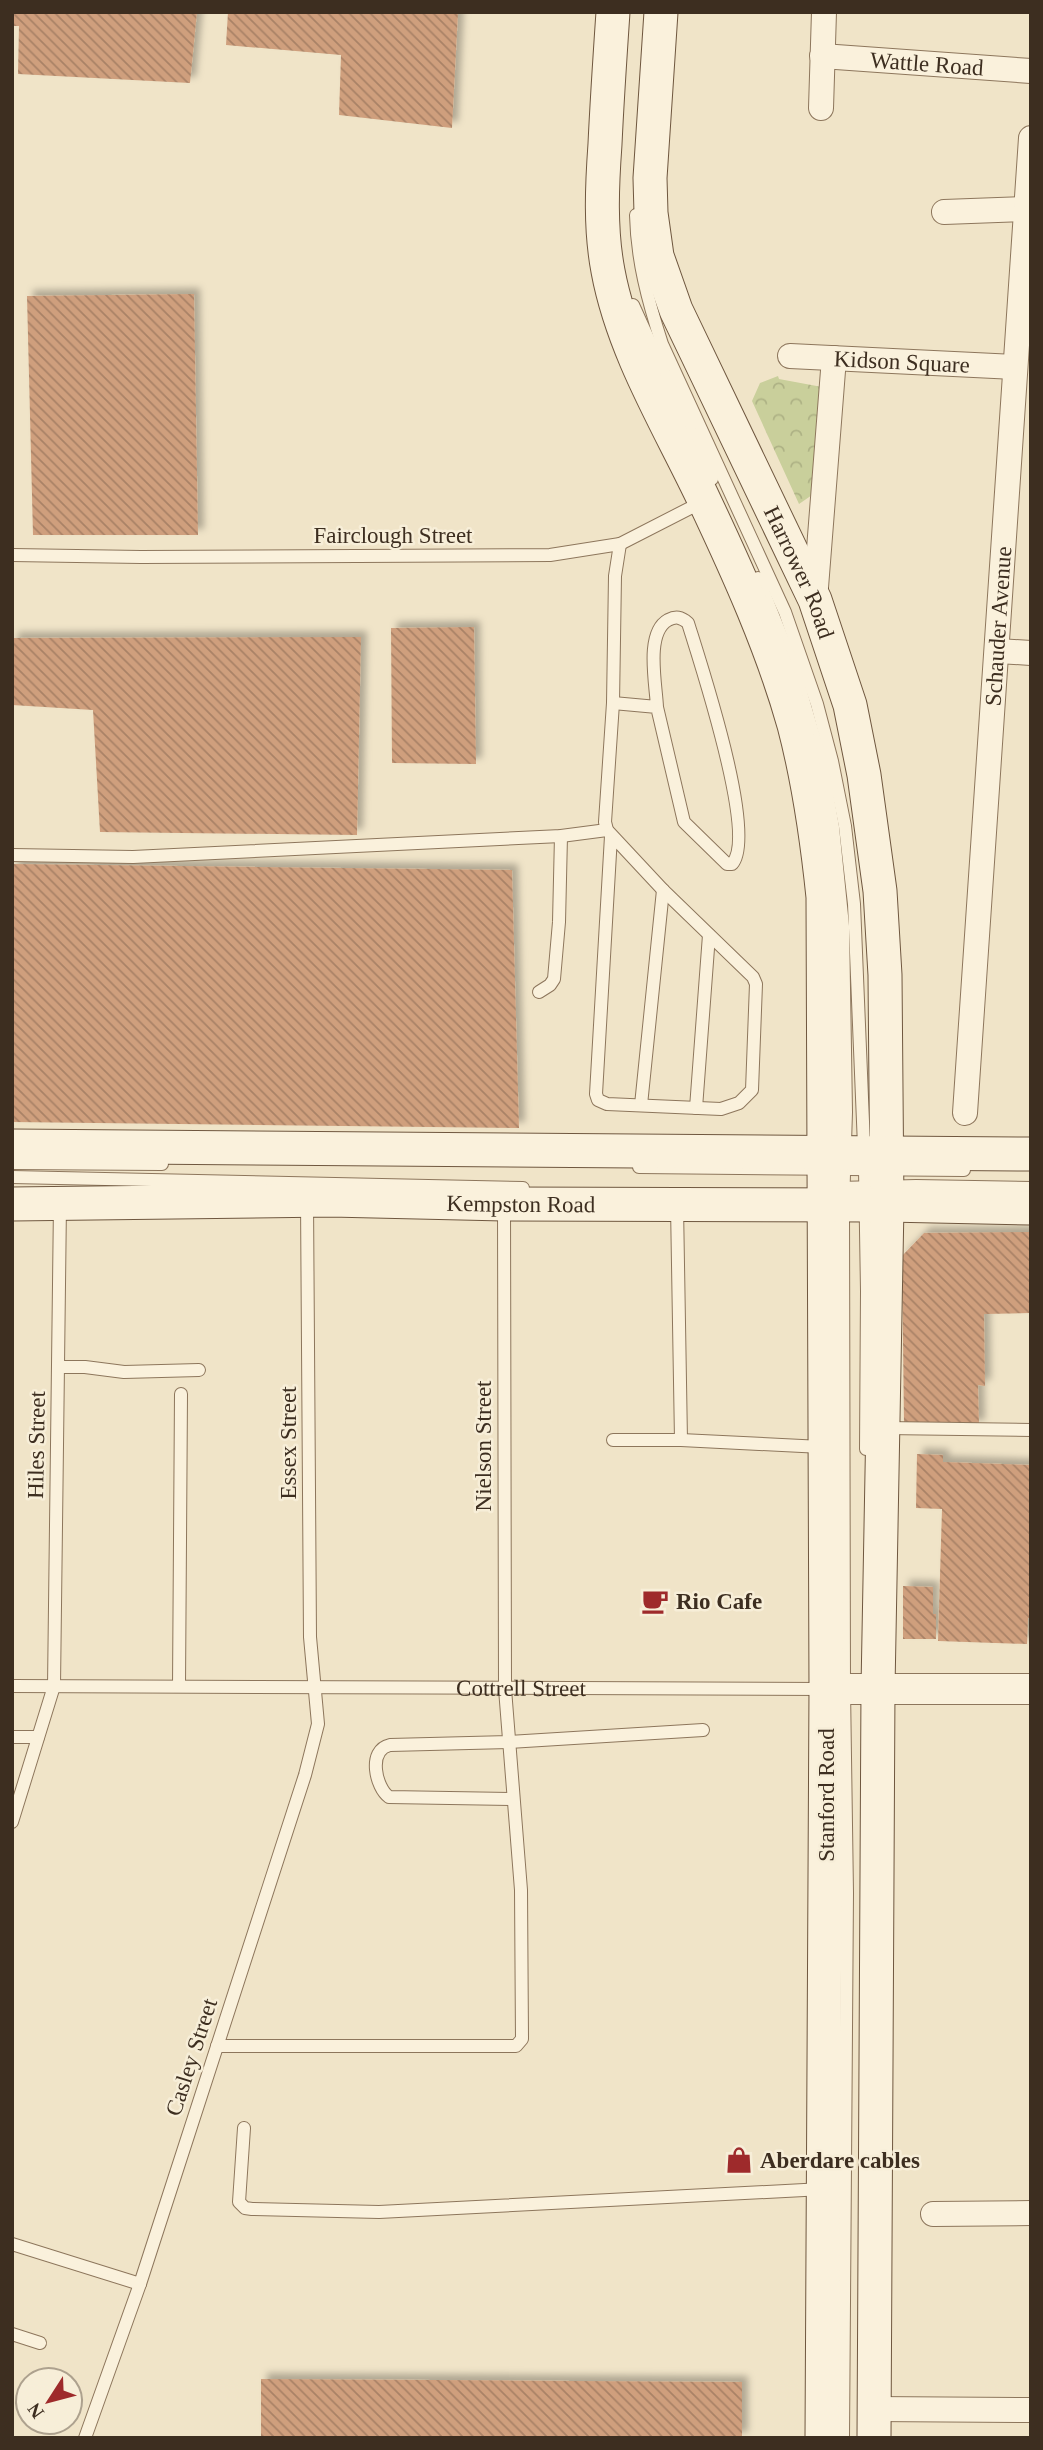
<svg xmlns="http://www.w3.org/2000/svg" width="1043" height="2450" font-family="'Times New Roman',serif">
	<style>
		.park { fill: url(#park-crowns) }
		.building { fill: url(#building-back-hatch); filter: url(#shadow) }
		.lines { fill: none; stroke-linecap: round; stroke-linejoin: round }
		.service-casing { stroke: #8d765c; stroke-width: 14 }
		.minor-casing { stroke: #8d765c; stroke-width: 26 }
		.tertiary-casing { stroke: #8d765c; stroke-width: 32 }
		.secondary-casing { stroke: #6f573f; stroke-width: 35 }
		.service { stroke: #faf1dc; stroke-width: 12 }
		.minor { stroke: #faf1dc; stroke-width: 24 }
		.tertiary { stroke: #faf1dc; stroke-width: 30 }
		.secondary { stroke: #faf1dc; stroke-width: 33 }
		.labels { text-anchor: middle; stroke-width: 5; stroke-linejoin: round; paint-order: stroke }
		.street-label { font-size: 23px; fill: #3d2e20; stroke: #f7eed8 }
		.poi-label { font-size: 23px; font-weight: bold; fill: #3d2e20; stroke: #f7eed8; text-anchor: start }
	</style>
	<defs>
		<pattern id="park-crowns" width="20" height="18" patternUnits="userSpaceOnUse" patternTransform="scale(1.75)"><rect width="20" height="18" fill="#c9cf9b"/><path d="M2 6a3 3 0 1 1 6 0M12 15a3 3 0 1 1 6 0" fill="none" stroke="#aeb285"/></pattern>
		<pattern id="building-back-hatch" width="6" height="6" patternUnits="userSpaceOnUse" patternTransform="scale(1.75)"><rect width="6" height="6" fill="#cf9f7d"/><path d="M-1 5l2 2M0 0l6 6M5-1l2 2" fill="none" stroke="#a98266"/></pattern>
		<filter id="shadow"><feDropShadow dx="6" dy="-6" stdDeviation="3.5" flood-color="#0004"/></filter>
	</defs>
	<rect width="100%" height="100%" fill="#f0e4c8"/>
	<path class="park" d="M778,376L779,379L822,387L815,493L799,504L752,401L760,383Z"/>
	<path class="building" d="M12,12H197L190,83L18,74L19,26H12Z
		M228,12H458L452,128L339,115L341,55L226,45Z
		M194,294L198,535H33L27,296Z
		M474,627L476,764L392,763L391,628Z
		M361,637L357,835L100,832L93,710L12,705V638Z
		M12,864L512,870L519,1128L12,1122Z
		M1031,1232V1313L984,1314L985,1386L978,1385L979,1426L904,1424L902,1256L924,1233Z
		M917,1454L943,1455V1462L1031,1465V1618H1028L1027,1644L938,1641L942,1509L916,1508Z
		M903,1586L933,1587V1614H936V1639H903Z
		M261,2379L742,2382V2438H261Z"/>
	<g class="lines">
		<defs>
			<g id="service">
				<path d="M636,215C637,260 648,301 662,344L785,612L817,704L832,761L845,826L854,904L865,1170L867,1291L866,1449"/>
				<path d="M633,305L712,479"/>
				<path d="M12,555L141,557L550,555L620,544L702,502"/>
				<path d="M758,578L793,665L822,764L833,827L843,926L846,1112L843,1205L844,1689L847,1893L843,2438"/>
				<path d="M613,703L657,707L684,822L727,864H732C758,836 700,662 688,623C681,617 676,616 668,620C645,633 656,684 657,707"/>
				<path d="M611,836L596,1094L598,1100L607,1104L721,1109L739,1103L752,1090L756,984L753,977L663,890L607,830L605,822L613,703L615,576L620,544"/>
				<path d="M12,855L133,857L561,836L607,830"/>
				<path d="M539,992L550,985L554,979L559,922L561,836"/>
				<path d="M641,1105L663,890"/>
				<path d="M696,1108L709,935"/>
				<path d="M12,1163L162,1164"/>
				<path d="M639,1167L964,1170"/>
				<path d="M12,1177L523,1188"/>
				<path d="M839,1188L916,1186L1031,1188"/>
				<path d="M677,1206L681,1440"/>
				<path d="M58,1367H85L124,1372L199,1370"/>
				<path d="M885,1428L1031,1430"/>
				<path d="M613,1440H681L822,1447"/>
				<path id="s1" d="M12,1686L826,1689"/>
				<path d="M179,1686L181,1394"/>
				<path d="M12,1737H38"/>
				<path d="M513,1799L389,1797C376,1788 367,1750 390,1745L509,1742L703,1730"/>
				<path d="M12,1822L54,1686L60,1204"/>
				<path d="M217,2046H516L522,2039L521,1890L505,1689L504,1204"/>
				<path d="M244,2128L239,2202L245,2208L252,2209L379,2212L823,2189"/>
				<path d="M12,2244L140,2284"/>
				<path d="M12,2334L40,2343"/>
				<path d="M85,2438L140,2284L305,1775L318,1724L310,1637L307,1200"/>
			</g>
			<g id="minor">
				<path id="s2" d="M822,56L1031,71"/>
				<path d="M821,108L824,12"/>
				<path d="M944,212L1026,209"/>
				<path id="s3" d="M790,356L1015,367"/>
				<path d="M815,600L834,358"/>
				<path d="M998,651L1031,653"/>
				<path id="s4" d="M965,1113L1031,138"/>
				<path d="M933,2214L1031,2213"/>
				<path d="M873,2409L1031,2410"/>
			</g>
			<path id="tertiary" d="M826,1689H1031"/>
			<g id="secondary">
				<path d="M613,12C610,56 607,100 605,144C602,186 600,229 608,271C623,352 669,426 704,500C738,572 772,647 794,725C809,782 817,839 823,897L826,1689L822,2438"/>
				<path id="s5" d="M661,12L650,178L651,213L657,256L676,310L815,600L850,705L864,775L880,891L885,975L887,1205L878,1688L874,2438"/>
				<path d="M12,1146L1031,1154"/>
				<path id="s6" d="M12,1204L331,1200L504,1204L887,1205L1031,1208"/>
			</g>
		</defs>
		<use href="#service" class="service-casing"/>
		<use href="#minor" class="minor-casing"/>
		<use href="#tertiary" class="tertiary-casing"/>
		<use href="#secondary" class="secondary-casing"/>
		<use href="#service" class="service"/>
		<use href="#minor" class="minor"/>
		<use href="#tertiary" class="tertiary"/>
		<use href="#secondary" class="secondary"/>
	</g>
	<defs>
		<symbol id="cafe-bare" viewBox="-9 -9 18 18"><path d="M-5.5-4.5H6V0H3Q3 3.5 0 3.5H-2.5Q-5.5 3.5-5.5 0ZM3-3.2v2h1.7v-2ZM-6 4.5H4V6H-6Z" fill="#9e2a2b" stroke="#f7eed8" stroke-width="2.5" paint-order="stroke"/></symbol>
		<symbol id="shop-bare" viewBox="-9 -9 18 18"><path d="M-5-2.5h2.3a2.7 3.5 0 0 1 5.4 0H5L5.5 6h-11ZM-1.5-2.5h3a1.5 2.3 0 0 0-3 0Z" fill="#9e2a2b" stroke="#f7eed8" stroke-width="2.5" paint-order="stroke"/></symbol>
	</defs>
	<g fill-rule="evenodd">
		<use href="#cafe-bare" x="636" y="1582" width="38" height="38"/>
		<use href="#shop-bare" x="720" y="2141" width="38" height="38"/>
	</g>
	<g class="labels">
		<g class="street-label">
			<text dy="8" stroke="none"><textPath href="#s2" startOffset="105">Wattle Road</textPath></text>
			<text dy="8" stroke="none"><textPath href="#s3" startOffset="112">Kidson Square</textPath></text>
			<text x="393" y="543">Fairclough Street</text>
			<text dy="8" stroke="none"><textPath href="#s5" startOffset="592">Harrower Road</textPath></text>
			<text dy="8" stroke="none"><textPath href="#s4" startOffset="488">Schauder Avenue</textPath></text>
			<text dy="8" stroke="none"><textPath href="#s6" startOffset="509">Kempston Road</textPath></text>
			<text transform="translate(288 1443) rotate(-90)" y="8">Essex Street</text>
			<text transform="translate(36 1445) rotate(-89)" y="8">Hiles Street</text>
			<text transform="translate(483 1446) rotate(-90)" y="8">Nielson Street</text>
			<text dy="8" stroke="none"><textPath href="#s1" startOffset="509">Cottrell Street</textPath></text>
			<text transform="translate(826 1795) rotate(-90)" y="8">Stanford Road</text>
			<text transform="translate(191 2057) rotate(-72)" y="8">Casley Street</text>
		</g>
		<g class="poi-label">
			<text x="676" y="1609">Rio Cafe</text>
			<text x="760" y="2168">Aberdare cables</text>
		</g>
	</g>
	<rect width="1043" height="2450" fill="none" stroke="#3d2e20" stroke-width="28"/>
	<g transform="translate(49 2401) rotate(234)"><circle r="33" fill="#f7eed8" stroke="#ada18e" stroke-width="2"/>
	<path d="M0-5L12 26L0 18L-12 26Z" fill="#9e2a2b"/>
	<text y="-10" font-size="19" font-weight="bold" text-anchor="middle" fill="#3d2e20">N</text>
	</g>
</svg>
